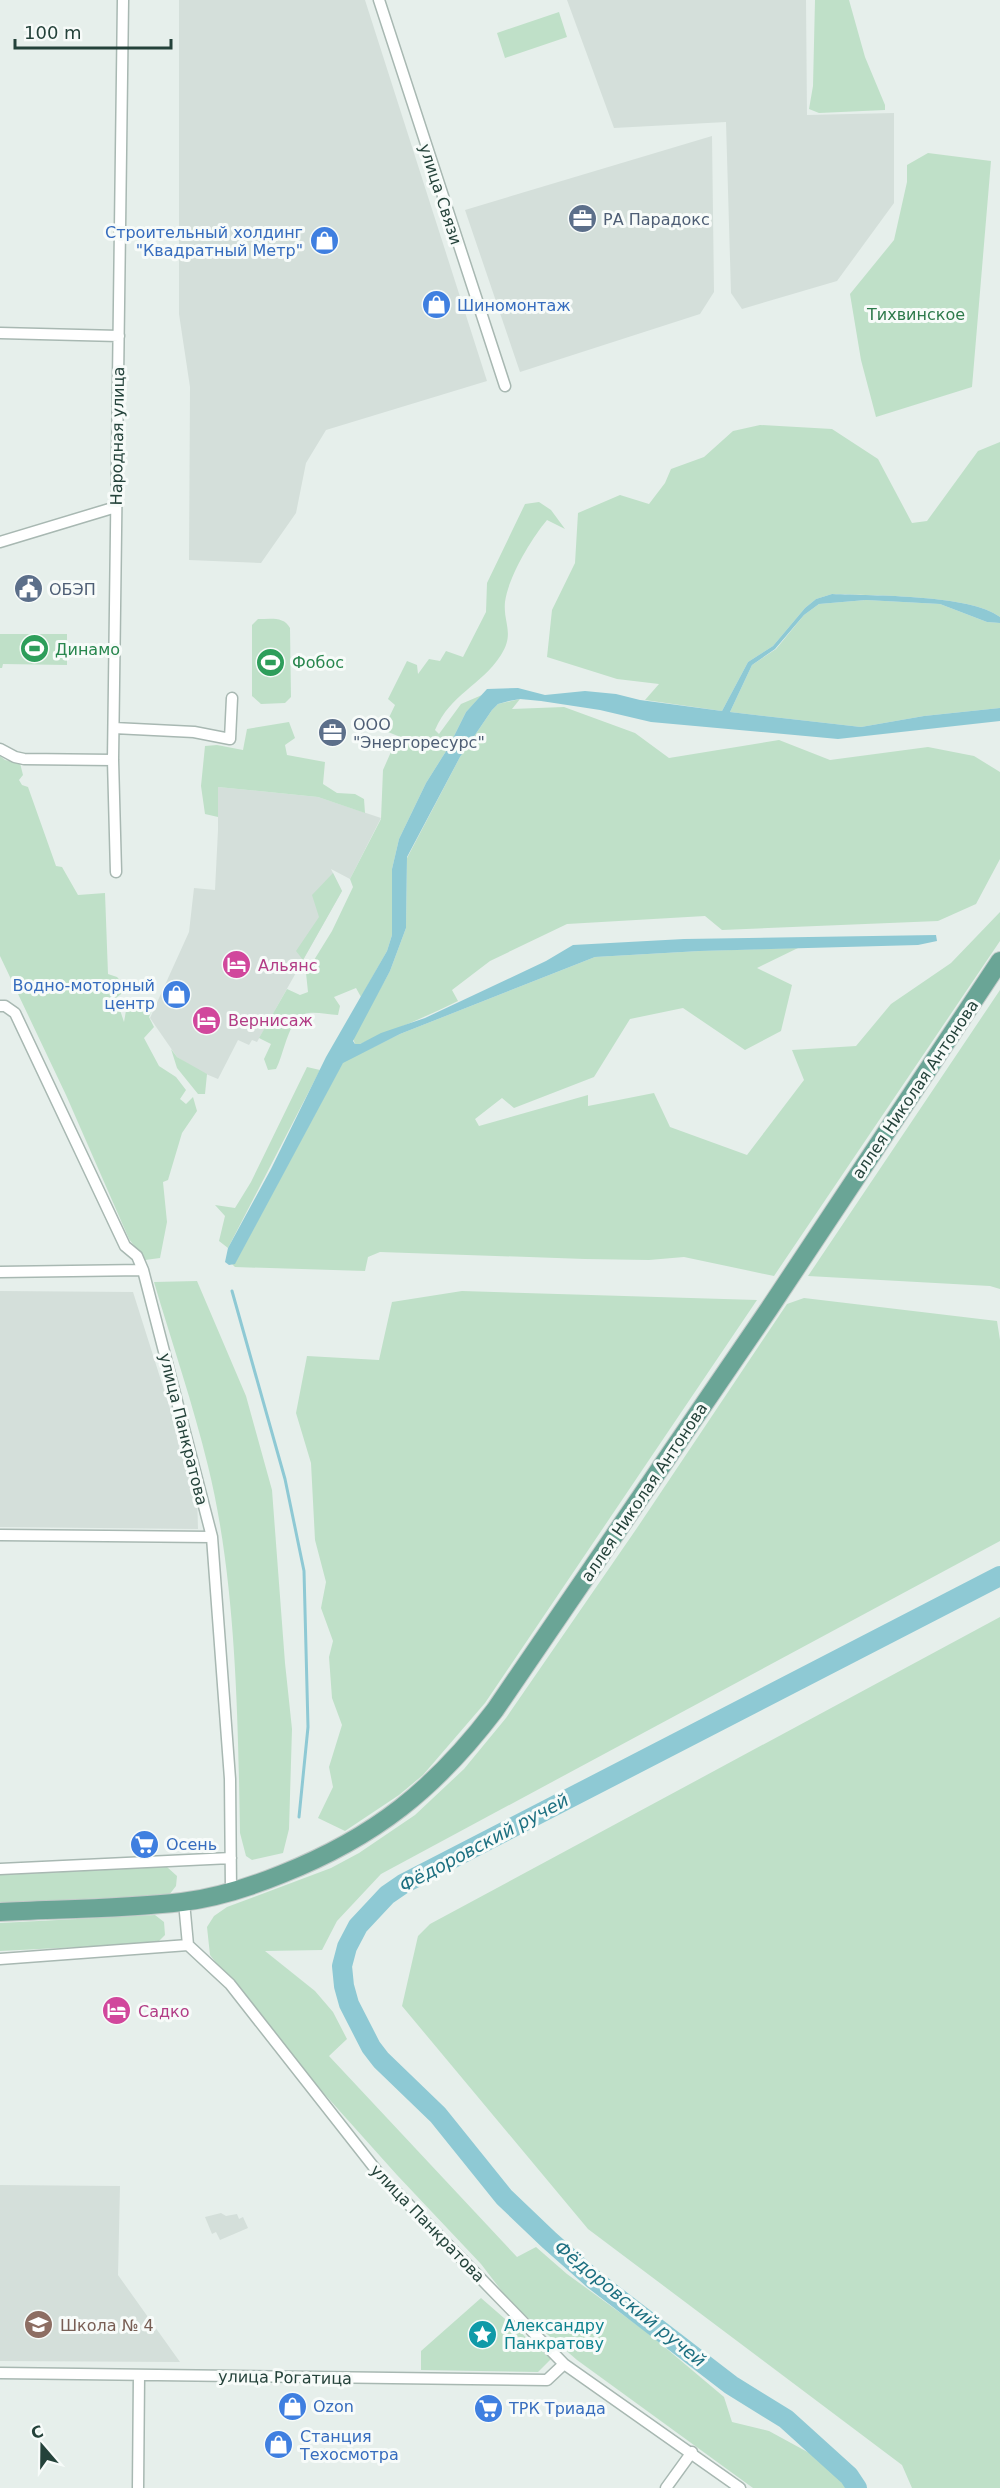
<svg xmlns="http://www.w3.org/2000/svg" width="1000" height="2488" font-family="'DejaVu Sans',sans-serif">
	<style>
		.built { fill: #d4dfda }
		.green { fill: #bfe0c8 }
		.water { fill: #8ec9d4 }
		.lines { fill: none; stroke-linecap: round; stroke-linejoin: round }
		.stream { stroke: #8ec9d4; stroke-width: 3 }
		.river { stroke: #8ec9d4; stroke-width: 20 }
		.minor-casing { stroke: #a8b8b2; stroke-width: 13 }
		.primary-casing { stroke: #c2cac8; stroke-width: 20 }
		.minor { stroke: #fff; stroke-width: 10 }
		.primary { stroke: #6aa596; stroke-width: 18 }
		.labels { text-anchor: middle; stroke-width: 6; stroke-linejoin: round; paint-order: stroke }
		.street-label { font-size: 16px; fill: #24423a; stroke: #f7fbf9 }
		.service-label { font-size: 16px; fill: #4e5e75; stroke: #f7fbf9; text-anchor: start }
		.shop-label { font-size: 16px; fill: #366cbe; stroke: #f7fbf9; text-anchor: start }
		.park-label { font-size: 16px; fill: #2d7a4b; stroke: #f7fbf9 }
		.leisure-label { font-size: 16px; fill: #27864d; stroke: #f7fbf9; text-anchor: start }
		.hotel-label { font-size: 16px; fill: #b23c85; stroke: #f7fbf9; text-anchor: start }
		.education-label { font-size: 16px; fill: #785e54; stroke: #f7fbf9; text-anchor: start }
		.culture-label { font-size: 16px; fill: #0d838f; stroke: #f7fbf9; text-anchor: start }
		.water-label { font-size: 18px; font-style: italic; fill: #1c6f80; stroke: #f7fbf9 }
	</style>
	<rect width="100%" height="100%" fill="#e6efeb"/>
	<path class="built" d="M179,0H365L487,381L326,430L306,463L296,513L261,563L189,560L190,387L179,314Z
		M567,0H806L807,115L894,113V203L837,281L742,309L731,293L726,122L614,128Z
		M712,136L714,292L700,314L520,372L465,210Z
		M218,787L318,797L381,818L350,879L331,869L342,891L257,1042L252,1040L249,1045L238,1040L218,1079L201,1072L177,1057L150,1018L189,932L194,888L215,890L218,830Z
		M0,1291L133,1292L197,1494L198,1529L0,1527Z
		M0,2185L120,2186L118,2275L180,2362L0,2361Z
		M221,2213L226,2216L237,2214L239,2219L243,2217L248,2228L220,2240L216,2232L212,2234L205,2217Z"/>
	<path class="green" d="M815,0H849L865,57L885,105V110L819,113L809,109L813,86Z
		M559,12L567,37L505,58L497,33Z
		M928,153L991,161L972,387L876,417L861,360L850,294L894,240L907,182V165Z
		M760,425L832,429L878,459L912,523L927,521L978,451L1000,442V617C970,594 873,596 832,594L816,599L805,608L773,646L748,662L722,711L645,700L659,684L617,679L547,657L552,610L575,563L578,513L620,495L649,504L665,483L671,469L704,457L733,431Z
		M539,502L551,510L565,529L547,520C531,539 508,578 505,602C503,623 515,633 501,655C480,687 451,693 435,730L439,734L461,704L482,695L466,712L448,748L426,783L399,839L392,869V935L387,951L361,997L356,988L334,997L340,1006L338,1015C329,1015 318,1012 309,1013C288,1015 285,1053 276,1069L268,1070L264,1059L271,1044L259,1038L287,989L300,995L308,992L306,973L332,931L353,887L350,879L381,819L383,770L398,736L383,730L395,705L388,699L407,661L417,665L418,674L429,659L440,661L446,651L463,657L486,612L487,583L525,504Z
		M866,600L940,604L987,622L1000,623V708L924,716L861,727L730,712L752,665L776,649L804,615L819,604Z
		M258,619C270,619 284,616 290,628L291,697L285,703L261,704L252,696V625Z
		M0,634H67V665L3,664L2,668H0Z
		M520,699L512,709L564,707L635,733L669,758L779,740L830,760L928,747L974,756L1000,772V859L976,904L938,921L722,930L705,916L567,924L490,961L452,990L458,1001C426,1017 393,1030 360,1044H355L353,1038L390,971L406,928L407,858L460,757L492,710L498,704Z
		M289,722L295,738L285,745L287,755L325,762L323,784L337,793L355,794L364,799L365,813L318,797L218,787V817L205,814L201,786L205,746L217,745L243,750L247,729Z
		M0,756L5,760L20,763L23,775L19,780L22,785L28,787L56,866L62,867L78,895L105,893L108,974L117,977L128,989L113,1000L119,1007L124,1022L127,1005L131,998L154,1006L149,1017L154,1027L144,1038L159,1066L176,1077L186,1090L180,1099L186,1104L193,1097L197,1111L182,1133L168,1180L163,1182L167,1222L160,1258L145,1260L129,1239L66,1095L0,956Z
		M333,873L342,891L303,960L296,951L319,917L312,895Z
		M1000,912V941L774,1276L684,1257L649,1260L585,1259L380,1252L368,1257L365,1271L235,1267L232,1264L235,1263L343,1062L400,1034L595,957L700,951L798,948L757,968L792,985L781,1031L745,1050L683,1008L630,1019L594,1077L514,1108L502,1098L475,1119L479,1126L588,1095V1106L654,1093L670,1127L747,1155L804,1080L792,1050L856,1046L891,1004L951,963Z
		M1000,990V1289L990,1286L808,1276Z
		M171,1049L177,1057L207,1074L205,1094H198L177,1068Z
		M307,1067L320,1070L228,1248L219,1241L225,1216L215,1205L235,1208L251,1182Z
		M197,1281L246,1396L272,1490L285,1663L292,1729L289,1829L283,1853L252,1860L246,1856L240,1833C238,1715 236,1580 208,1466C193,1404 172,1343 154,1282Z
		M462,1291L757,1300L485,1703L423,1775L399,1795L345,1831L318,1818L333,1787L329,1767L342,1725L332,1698L329,1657L333,1641L321,1608L326,1582L315,1540L311,1463L296,1413L307,1356L379,1360L392,1302Z
		M804,1298L997,1321L1000,1340V1541L381,1874L337,1921L322,1950L265,1951L315,1991L333,2012L347,2039L329,2056L517,2257L536,2247L567,2274L648,2333L724,2397L732,2422L769,2431L824,2461L846,2488H753L577,2360L511,2303L481,2264L397,2175L286,2051L210,1955L207,1927L214,1916L227,1907L331,1868L359,1853L415,1815L464,1769L506,1718L637,1528L787,1304Z
		M1000,1617V2488H912L902,2465L588,2229L402,2006L418,1936L430,1924Z
		M167,1867L177,1876L176,1886L169,1895L0,1903V1875Z
		M155,1915L164,1922L165,1935L157,1943L0,1951V1923Z
		M481,2298L551,2359L538,2372L421,2370V2351Z"/>
	<path class="water" d="M832,594C873,596 970,594 1000,617V623L987,622L940,604L866,600L819,604L804,615L775,649L752,665L730,712L861,727L924,716L1000,708V721L838,739L651,722L600,710L541,701L520,699L509,701L498,704L492,710L460,757L407,857L406,928L390,971L353,1041L355,1044H360L381,1033L425,1018L546,961L573,945L684,939L936,935L937,941L918,945L700,951L595,957L400,1034L343,1063L235,1264L229,1265L225,1262L228,1248L271,1169L326,1057L387,951L392,935V869L399,839L426,783L448,748L466,712L487,689L518,688L545,695L585,691L616,694L640,700L722,711L748,662L773,646L805,608L816,599Z"/>
	<g class="lines">
		<path class="stream" d="M232,1291L285,1479L304,1571L308,1727L299,1817"/>
		<path class="river" d="M857,2488L849,2476L786,2419L731,2385L593,2279L549,2240L504,2197L438,2115L381,2060L371,2047L349,2004L344,1986L342,1966L347,1947L358,1926L387,1895L403,1884L1000,1576"/>
		<defs>
			<path id="minor" d="M379,0L505,386
				M0,333L119,336
				M0,542L116,507
				M114,728L194,732L230,739L232,698
				M0,749L15,757L24,759L113,760
				M116,872L113,760L123,0
				M0,1006H5L15,1013L125,1246L137,1256L143,1270L212,1537L230,1779L231,1891
				M0,1272L143,1270
				M0,1535L212,1537
				M0,1869L231,1858
				M184,1902L188,1945L230,1984L380,2175L564,2364L740,2488
				M0,1959L188,1945
				M0,2373L547,2380L564,2364
				M138,2488L139,2375
				M666,2488L692,2452"/>
			<path id="primary" d="M0,1912C60,1909 122,1909 182,1902C216,1898 250,1887 282,1874C375,1837 435,1789 495,1710L769,1309L1000,961"/>
		</defs>
		<use href="#minor" class="minor-casing"/>
		<use href="#primary" class="primary-casing"/>
		<use href="#minor" class="minor"/>
		<use href="#primary" class="primary"/>
	</g>
	<defs>
		<symbol id="office-disc" viewBox="-11 -11 22 22"><circle r="9.5" fill="#5c6f8a" stroke="#f7fbf9"/><path d="M-6-3h4V-5.5h4V-3h4V5H-6ZM-1-4.5V-3h2v-1.5ZM-6 0V1H6V0Z" fill="#fff"/></symbol>
		<symbol id="shop-disc" viewBox="-11 -11 22 22"><circle r="9.5" fill="#3f7fe0" stroke="#f7fbf9"/><path d="M-5-2.5h2.3a2.7 3.5 0 0 1 5.4 0H5L5.5 6h-11ZM-1.5-2.5h3a1.5 2.3 0 0 0-3 0Z" fill="#fff"/></symbol>
		<symbol id="civic-disc" viewBox="-11 -11 22 22"><circle r="9.5" fill="#5c6f8a" stroke="#f7fbf9"/><path d="M-.6-6.5H3V-4.5H.6V-3L4-1V1h2V6H-6V1h2V-1L-.6-3ZM-1.2 2.5V6h2.4V2.5Z" fill="#fff"/></symbol>
		<symbol id="stadium-disc" viewBox="-11 -11 22 22"><circle r="9.5" fill="#2e9e5b" stroke="#f7fbf9"/><path d="M0-5a6.5 5 0 1 0 0 10a6.5 5 0 1 0 0-10ZM-3.5-1.8h7v3.6h-7Z" fill="#fff"/></symbol>
		<symbol id="hotel-disc" viewBox="-11 -11 22 22"><circle r="9.5" fill="#d1479c" stroke="#f7fbf9"/><path d="M-6-4.5h1.5V1H6V5H4.5V3h-9V5H-6ZM-4 0a1.8 1.8 0 1 1 3.6 0ZM.5 0V-2.5h3Q6-2.5 6 0Z" fill="#fff"/></symbol>
		<symbol id="supermarket-disc" viewBox="-11 -11 22 22"><circle r="9.5" fill="#3f7fe0" stroke="#f7fbf9"/><path d="M-6-5.5h2.5l.6 2H6L4.5 2H-2.5L-4.4-4H-6ZM-1.5 3.2a1.3 1.3 0 1 0 .1 0ZM3 3.2a1.3 1.3 0 1 0 .1 0Z" fill="#fff"/></symbol>
		<symbol id="school-disc" viewBox="-11 -11 22 22"><circle r="9.5" fill="#8d6e63" stroke="#f7fbf9"/><path d="M0-5L7-2L0 1L-7-2ZM-4 1L0 2.5L4 1V4Q0 6-4 4Z" fill="#fff"/></symbol>
		<symbol id="sight-disc" viewBox="-11 -11 22 22"><circle r="9.5" fill="#0f9aa8" stroke="#f7fbf9"/><path d="M0-6L1.8-2.2L6-1.7L2.9 1.2L3.7 5.4L0 3.3L-3.7 5.4L-2.9 1.2L-6-1.7L-1.8-2.2Z" fill="#fff"/></symbol>
	</defs>
	<g fill-rule="evenodd">
		<use href="#office-disc" x="566" y="202" width="33" height="33"/>
		<use href="#shop-disc" x="308" y="224" width="33" height="33"/>
		<use href="#shop-disc" x="420" y="288" width="33" height="33"/>
		<use href="#civic-disc" x="12" y="572" width="33" height="33"/>
		<use href="#stadium-disc" x="18" y="632" width="33" height="33"/>
		<use href="#stadium-disc" x="254" y="646" width="33" height="33"/>
		<use href="#office-disc" x="316" y="716" width="33" height="33"/>
		<use href="#hotel-disc" x="220" y="948" width="33" height="33"/>
		<use href="#shop-disc" x="160" y="978" width="33" height="33"/>
		<use href="#hotel-disc" x="190" y="1004" width="33" height="33"/>
		<use href="#supermarket-disc" x="128" y="1828" width="33" height="33"/>
		<use href="#hotel-disc" x="100" y="1994" width="33" height="33"/>
		<use href="#school-disc" x="22" y="2308" width="33" height="33"/>
		<use href="#sight-disc" x="466" y="2318" width="33" height="33"/>
		<use href="#shop-disc" x="276" y="2390" width="33" height="33"/>
		<use href="#supermarket-disc" x="472" y="2392" width="33" height="33"/>
		<use href="#shop-disc" x="262" y="2428" width="33" height="33"/>
	</g>
	<g class="labels">
		<g class="street-label">
			<text transform="translate(441 194) rotate(72)" y="6">улица Связи</text>
			<text transform="translate(117 436) rotate(-89)" y="6">Народная улица</text>
			<text transform="translate(915 1089) rotate(-56)" y="6">аллея Николая Антонова</text>
			<text transform="translate(184 1429) rotate(76)" y="6">улица Панкратова</text>
			<text transform="translate(644 1492) rotate(-56)" y="6">аллея Николая Антонова</text>
			<text transform="translate(428 2223) rotate(46)" y="6">улица Панкратова</text>
			<text transform="translate(285 2377) rotate(1)" y="6">улица Рогатица</text>
		</g>
		<g class="service-label">
			<text x="603" y="225">РА Парадокс</text>
			<text x="49" y="595">ОБЭП</text>
			<text x="353" y="730">ООО<tspan x="353" dy="18">"Энергоресурс"</tspan></text>
		</g>
		<g class="shop-label">
			<text x="303" y="238" text-anchor="end">Строительный холдинг<tspan x="303" dy="18">"Квадратный Метр"</tspan></text>
			<text x="457" y="311">Шиномонтаж</text>
			<text x="155" y="991" text-anchor="end">Водно-моторный<tspan x="155" dy="18">центр</tspan></text>
			<text x="166" y="1850">Осень</text>
			<text x="313" y="2412">Ozon</text>
			<text x="509" y="2414">ТРК Триада</text>
			<text x="300" y="2442">Станция<tspan x="300" dy="18">Техосмотра</tspan></text>
		</g>
		<g class="park-label">
			<text x="916" y="320">Тихвинское</text>
		</g>
		<g class="leisure-label">
			<text x="55" y="655">Динамо</text>
			<text x="292" y="668">Фобос</text>
		</g>
		<g class="hotel-label">
			<text x="258" y="971">Альянс</text>
			<text x="228" y="1026">Вернисаж</text>
			<text x="138" y="2017">Садко</text>
		</g>
		<g class="education-label">
			<text x="60" y="2331">Школа № 4</text>
		</g>
		<g class="culture-label">
			<text x="504" y="2331">Александру<tspan x="504" dy="18">Панкратову</tspan></text>
		</g>
		<g class="water-label">
			<text transform="translate(484 1843) rotate(-28)" y="6">Фёдоровский ручей</text>
			<text transform="translate(630 2304) rotate(39)" y="6">Фёдоровский ручей</text>
		</g>
	</g>
	<g transform="translate(42 2446) rotate(340)" stroke="#f7fbf9" stroke-width="4.5" paint-order="stroke">
	<path d="M0-4.5L10 22L0 15L-10 22Z" fill="#24423a"/>
	<text y="-9" font-size="16" font-weight="bold" text-anchor="middle" fill="#24423a">С</text>
	</g>
	<path d="M15 39v9h156v-9" fill="none" stroke="#24423a" stroke-width="3"/>
	<text x="24" y="39" font-size="18" fill="#24423a" stroke="#f7fbf9" stroke-width="4.5" paint-order="stroke">100 m</text>
</svg>
